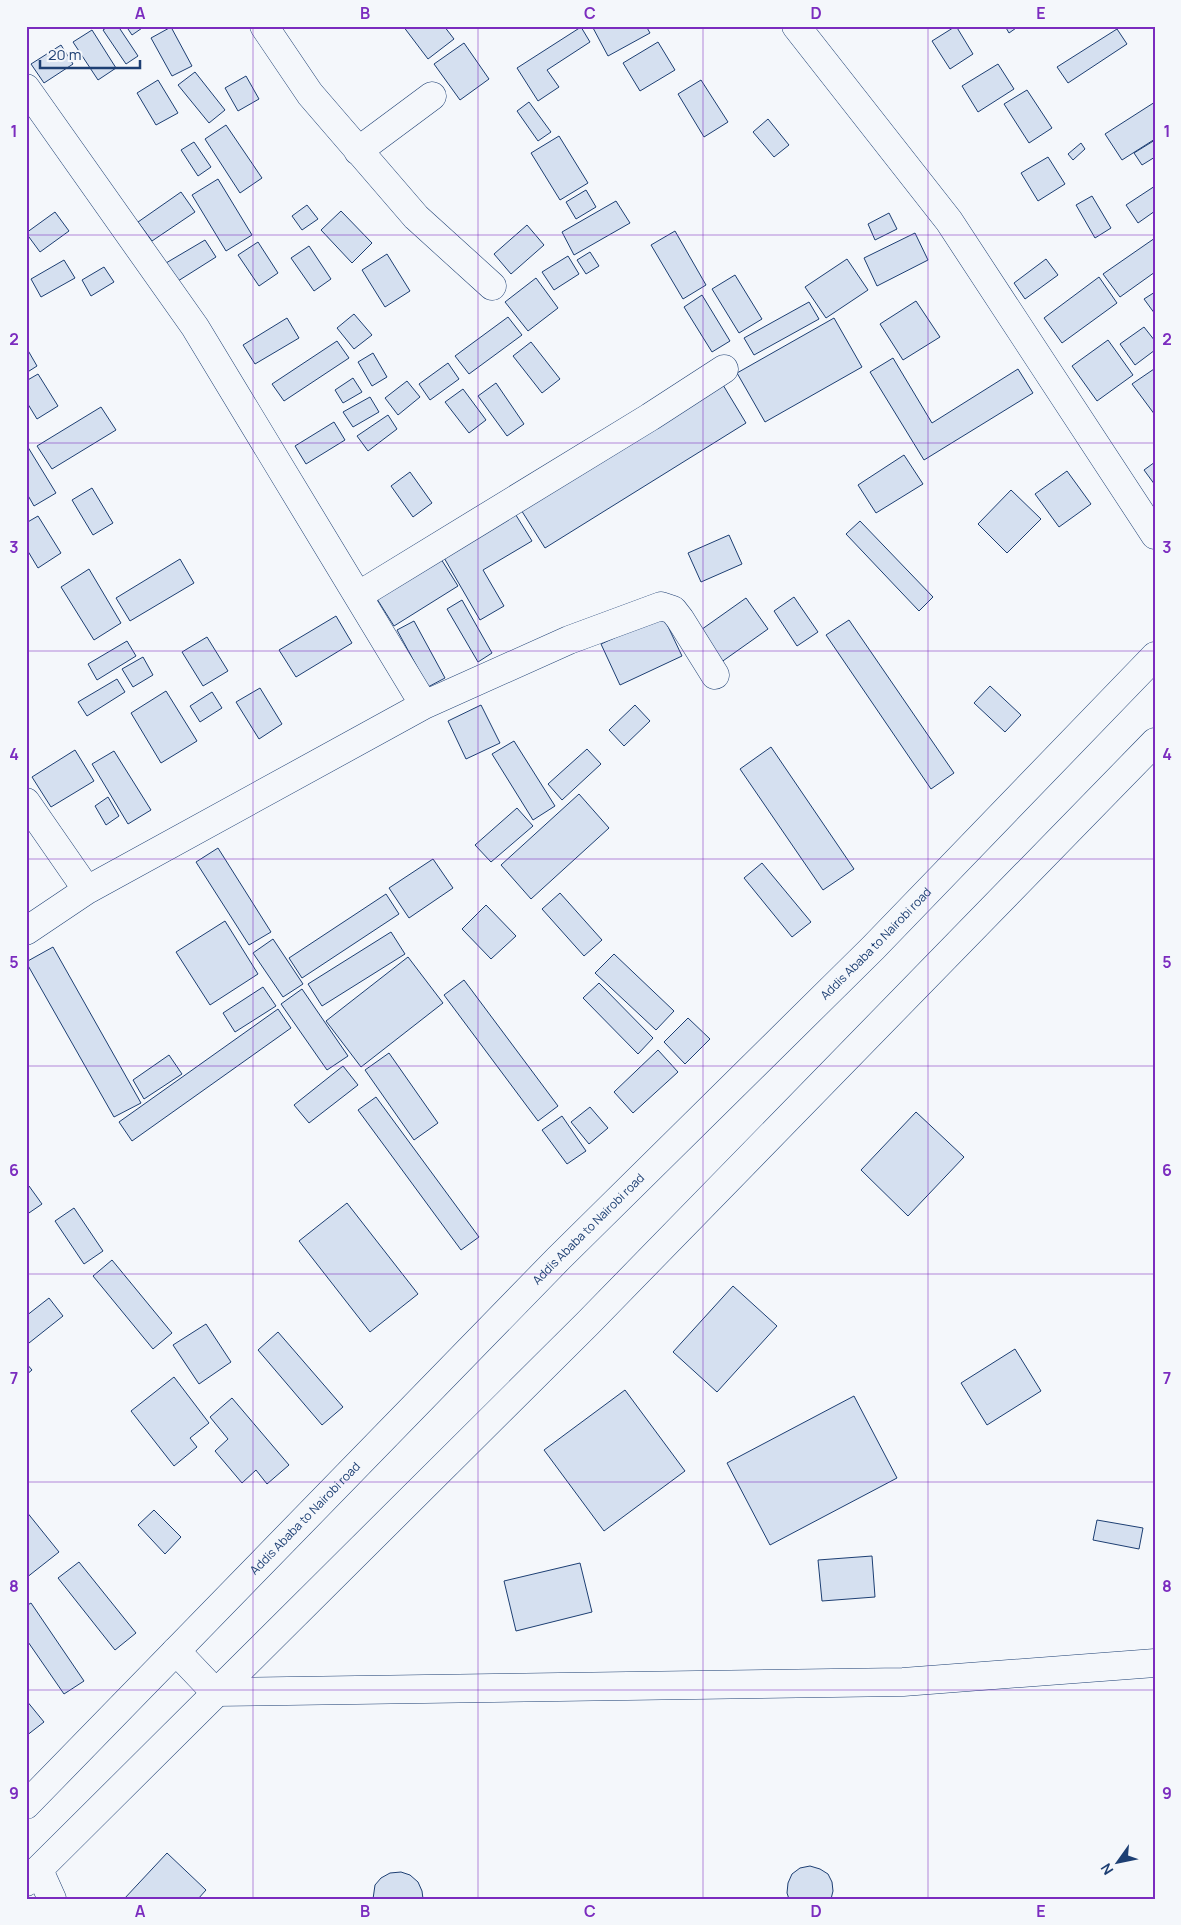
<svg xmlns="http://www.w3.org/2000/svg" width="1181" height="1925" font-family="Manrope,sans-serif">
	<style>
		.building { fill: #d5e0f0; stroke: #1d3f73 }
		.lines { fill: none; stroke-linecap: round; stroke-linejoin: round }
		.minor-casing { stroke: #1d3f73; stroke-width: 29 }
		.highway-casing { stroke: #1d3f73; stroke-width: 29 }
		.minor { stroke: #f4f7fb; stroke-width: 28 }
		.highway { stroke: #f4f7fb; stroke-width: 28 }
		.grid { fill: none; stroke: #7b2cbf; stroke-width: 1; stroke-opacity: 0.55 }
		.labels { text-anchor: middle; stroke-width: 4; stroke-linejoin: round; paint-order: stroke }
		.street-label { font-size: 12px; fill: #1d3f73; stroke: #f4f7fb }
		.neatline { fill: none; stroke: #7b2cbf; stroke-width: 2 }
		.grid-label { font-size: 16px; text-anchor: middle; font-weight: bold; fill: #7b2cbf }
	</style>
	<rect width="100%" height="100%" fill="#f4f7fb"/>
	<path class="building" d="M109,26H118L138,56L126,64L103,30Z
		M126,26H145L132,35Z
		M403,26H444L454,39L428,59Z
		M592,26H646L650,33L608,56Z
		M956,26L973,54L950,69L932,41Z
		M1005,26H1019L1009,33Z
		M171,27L192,66L172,76L151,38Z
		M581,27L590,42L547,70L559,87L538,101L517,68Z
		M1117,29L1127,44L1068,83L1057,67Z
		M92,30L116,68L98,80L73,42Z
		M658,42L675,70L640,91L623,63Z
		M464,43L489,79L460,100L434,64Z
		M61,45L73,64L44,83L31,64Z
		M998,64L1014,89L978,112L962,86Z
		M195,72L225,110L209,123L178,85Z
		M246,76L259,99L238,111L225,88Z
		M158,80L178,113L156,125L137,93Z
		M701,80L728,122L704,137L678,94Z
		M1027,90L1052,128L1029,143L1004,104Z
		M529,102L551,132L538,141L517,111Z
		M1155,102V139L1122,160L1105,134Z
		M768,119L789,145L774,157L753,132Z
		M226,125L262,178L240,193L205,139Z
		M559,136L588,183L560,200L531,153Z
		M1155,140V157L1142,165L1134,153Z
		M194,142L211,167L198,176L181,150Z
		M1081,143L1085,149L1073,160L1068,154Z
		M1048,157L1065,184L1038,201L1021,173Z
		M218,179L252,235L226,251L192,195Z
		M1155,186V211L1138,223L1126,205Z
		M586,190L596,207L576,219L566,202Z
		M181,192L195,212L152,241L138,222Z
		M1092,196L1111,228L1095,238L1076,205Z
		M616,201L630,223L574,255L562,232Z
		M307,205L318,219L302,230L292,216Z
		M341,211L372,243L352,263L321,230Z
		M55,212L69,231L40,252L26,233Z
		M889,213L897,229L875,240L868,224Z
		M527,225L544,245L511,274L494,254Z
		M675,231L706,285L683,299L651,245Z
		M915,233L928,260L877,286L864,258Z
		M1155,238V272L1120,297L1103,274Z
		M205,240L216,257L178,281L166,263Z
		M258,242L278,273L259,286L238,255Z
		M309,246L331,279L314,291L291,258Z
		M590,252L599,266L586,274L577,260Z
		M387,254L410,291L385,307L362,270Z
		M568,256L579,274L554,290L542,272Z
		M847,259L868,290L826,318L805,287Z
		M1046,259L1058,275L1025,299L1014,283Z
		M64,260L75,278L41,297L31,279Z
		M104,267L114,282L91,296L82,280Z
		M735,275L762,319L739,333L712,289Z
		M1099,277L1117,303L1062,343L1044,318Z
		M536,278L558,308L528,331L505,302Z
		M1155,292V314L1144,299Z
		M702,295L730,341L712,352L684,307Z
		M916,301L940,337L903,360L880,324Z
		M809,302L819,319L754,355L744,338Z
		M354,314L372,335L354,349L337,328Z
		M508,317L522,335L469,374L455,356Z
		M287,318L299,338L255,364L243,345Z
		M834,318L862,367L765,422L737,373Z
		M1144,327L1155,341V350L1135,365L1120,344Z
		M1108,340L1133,375L1097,401L1072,366Z
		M337,341L349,358L284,401L272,384Z
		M531,342L560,379L542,393L513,356Z
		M26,347L37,366L26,373Z
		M373,353L387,377L372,386L358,362Z
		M893,358L932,423L1018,369L1033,393L924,460L870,372Z
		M448,363L459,379L430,400L419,384Z
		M1154,369L1155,370V415L1132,384Z
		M38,374L58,406L37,419L26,401V381Z
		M353,378L362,392L343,403L335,390Z
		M720,380L746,423L545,548L518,505Z
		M407,381L420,397L398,415L385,398Z
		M496,383L524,424L507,436L478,396Z
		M463,389L486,420L469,433L445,402Z
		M370,397L379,412L353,427L343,412Z
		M101,407L116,430L52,469L37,446Z
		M388,415L397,429L368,451L357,436Z
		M334,422L345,440L306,464L295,446Z
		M26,444L56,493L34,506L26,492Z
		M904,455L923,484L876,513L858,485Z
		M1155,462V485L1144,470Z
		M1067,471L1091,504L1059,527L1035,494Z
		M410,472L432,503L413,517L391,486Z
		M92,488L113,523L93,535L72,500Z
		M1011,490L1041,519L1007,553L978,524Z
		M514,512L532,541L483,570L504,606L480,620L443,556Z
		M38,516L61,553L38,568L26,548V523Z
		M860,521L933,597L919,611L846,534Z
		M729,535L742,564L701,582L688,553Z
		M180,559L194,583L130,621L116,598Z
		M441,559L458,586L394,626L377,599Z
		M89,569L121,623L94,640L61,587Z
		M794,597L818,632L797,646L774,611Z
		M746,598L768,629L720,663L698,632Z
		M462,600L492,653L478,662L447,609Z
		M336,616L352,643L296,677L279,650Z
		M663,616L682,656L620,685L601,644Z
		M849,620L954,773L931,789L826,635Z
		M414,621L445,678L428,687L397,630Z
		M207,637L228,671L203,686L182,652Z
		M127,641L136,656L97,680L88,664Z
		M143,657L153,675L133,687L122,669Z
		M117,679L125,692L87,716L78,702Z
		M990,686L1021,715L1005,732L974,703Z
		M260,688L282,724L259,739L236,702Z
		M166,691L197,741L161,763L131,713Z
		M212,692L222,708L200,722L190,706Z
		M481,705L500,743L466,759L448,721Z
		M635,705L650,721L624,746L609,730Z
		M514,741L555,806L533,820L492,754Z
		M771,747L854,869L823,890L740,769Z
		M587,749L601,764L562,800L548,784Z
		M75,750L94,781L51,807L32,777Z
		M114,751L151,810L128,824L92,764Z
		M579,794L609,828L531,899L501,865Z
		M108,797L119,816L106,825L95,806Z
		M517,808L533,826L491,862L475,845Z
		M218,848L271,932L249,945L196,862Z
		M433,859L453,888L409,918L389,888Z
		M762,863L811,922L792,937L744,878Z
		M560,893L602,940L584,956L542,909Z
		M386,894L399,914L302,978L289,958Z
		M486,905L516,936L491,959L462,929Z
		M225,921L258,974L210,1005L176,952Z
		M391,932L405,954L322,1006L308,984Z
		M273,939L303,984L283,997L253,953Z
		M53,947L141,1103L114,1117L26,962Z
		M614,954L674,1011L656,1030L595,973Z
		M408,957L443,1003L361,1067L326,1021Z
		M464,980L558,1106L538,1121L444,995Z
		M599,983L653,1038L638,1054L583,998Z
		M263,987L276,1006L235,1032L223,1013Z
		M302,989L348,1056L327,1070L281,1004Z
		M278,1009L291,1028L132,1141L119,1122Z
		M688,1018L710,1039L685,1064L664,1042Z
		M658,1050L678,1072L633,1113L614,1092Z
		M389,1053L438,1123L414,1140L365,1070Z
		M169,1055L182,1074L144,1099L133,1080Z
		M343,1066L358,1085L309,1123L294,1105Z
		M376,1097L479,1237L461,1250L358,1110Z
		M590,1107L608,1128L589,1144L571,1122Z
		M916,1112L964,1157L908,1216L861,1170Z
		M562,1116L586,1151L567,1164L542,1130Z
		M29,1186L42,1204L26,1215V1188Z
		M347,1203L418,1294L370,1332L299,1241Z
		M74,1208L103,1251L84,1264L55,1221Z
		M112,1260L172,1333L153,1349L93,1276Z
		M733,1286L777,1326L717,1392L673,1352Z
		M49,1298L63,1316L29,1343L26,1340V1316Z
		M206,1324L231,1362L199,1384L173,1345Z
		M278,1332L343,1407L322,1425L258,1350Z
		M1015,1349L1041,1391L987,1425L961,1383Z
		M26,1363L32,1370L26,1375Z
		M174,1377L209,1423L190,1438L197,1447L174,1466L131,1411Z
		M625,1390L685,1471L604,1531L544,1450Z
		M854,1396L897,1478L770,1545L727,1463Z
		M232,1398L289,1465L267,1484L256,1470L242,1483L215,1451L228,1439L210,1417Z
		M154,1510L181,1537L165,1554L138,1525Z
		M26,1511L59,1552L26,1578Z
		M1097,1520L1143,1528L1139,1549L1093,1540Z
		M872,1556L875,1597L822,1601L818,1560Z
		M79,1562L136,1633L115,1650L58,1578Z
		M580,1563L592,1612L516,1631L504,1581Z
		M31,1603L84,1681L64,1694L26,1639V1606Z
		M26,1700L44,1722L26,1736Z
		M167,1853L206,1890L198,1899H124Z
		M810,1866L820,1869L828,1874L832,1882L833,1891L831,1899H789L787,1893L788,1883L792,1874L800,1868Z
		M401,1872L410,1875L418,1882L422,1891L423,1899H373L375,1885L381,1878L390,1873Z"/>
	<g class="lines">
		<defs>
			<path id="minor" d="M264,26L310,94L416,217L492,286
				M796,26L949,221L1155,535
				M26,88L195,327L424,705L87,890L26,802
				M358,151L432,96
				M359,595L650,417L724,369
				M424,705L569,640L661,606L673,610L680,619L715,675
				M26,931L87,890
				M176,1651L215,1692L903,1682L1155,1663
				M39,1870L52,1899"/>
			<g id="highway">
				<path id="s1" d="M26,1805L558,1259L873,948L1155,656"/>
				<path d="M26,1882L588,1323L1155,742"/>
			</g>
		</defs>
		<use href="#minor" class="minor-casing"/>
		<use href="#highway" class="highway-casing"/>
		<use href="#minor" class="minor"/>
		<use href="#highway" class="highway"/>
	</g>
	<path class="grid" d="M253,26V1899M478,26V1899M703,26V1899M928,26V1899M26,235H1155M26,443H1155M26,651H1155M26,859H1155M26,1066H1155M26,1274H1155M26,1482H1155M26,1690H1155"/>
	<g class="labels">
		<g class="street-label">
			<text dy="4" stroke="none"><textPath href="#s1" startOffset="1210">Addis Ababa to Nairobi road</textPath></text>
			<text dy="4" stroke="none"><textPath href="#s1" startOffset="805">Addis Ababa to Nairobi road</textPath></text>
			<text dy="4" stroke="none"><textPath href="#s1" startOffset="400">Addis Ababa to Nairobi road</textPath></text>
		</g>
	</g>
	<rect width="1181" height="1925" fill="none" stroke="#f4f7fb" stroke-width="55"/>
	<g transform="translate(1118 1862) rotate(237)" stroke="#f4f7fb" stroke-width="4" paint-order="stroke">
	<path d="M0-4L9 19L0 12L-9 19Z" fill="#1d3f73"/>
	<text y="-8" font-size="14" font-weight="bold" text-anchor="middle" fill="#1d3f73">N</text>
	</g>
	<path d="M40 60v8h100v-8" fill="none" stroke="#1d3f73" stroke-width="2.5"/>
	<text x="48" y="60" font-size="15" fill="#1d3f73" stroke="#f4f7fb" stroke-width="4" paint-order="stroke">20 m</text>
	<rect x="28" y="28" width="1126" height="1870" class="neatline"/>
	<g class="grid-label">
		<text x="140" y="19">A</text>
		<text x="365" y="19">B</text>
		<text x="590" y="19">C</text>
		<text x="816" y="19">D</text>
		<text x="1041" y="19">E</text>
		<text x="14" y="137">1</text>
		<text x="1167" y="137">1</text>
		<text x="14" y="345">2</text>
		<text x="1167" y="345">2</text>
		<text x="14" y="553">3</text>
		<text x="1167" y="553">3</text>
		<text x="14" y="760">4</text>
		<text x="1167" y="760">4</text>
		<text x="14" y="968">5</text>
		<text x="1167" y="968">5</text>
		<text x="14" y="1176">6</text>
		<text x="1167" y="1176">6</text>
		<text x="14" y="1384">7</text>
		<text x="1167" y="1384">7</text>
		<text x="14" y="1592">8</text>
		<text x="1167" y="1592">8</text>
		<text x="14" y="1799">9</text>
		<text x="1167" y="1799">9</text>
		<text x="140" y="1917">A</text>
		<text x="365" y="1917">B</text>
		<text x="590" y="1917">C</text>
		<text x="816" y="1917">D</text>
		<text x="1041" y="1917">E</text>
	</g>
</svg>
